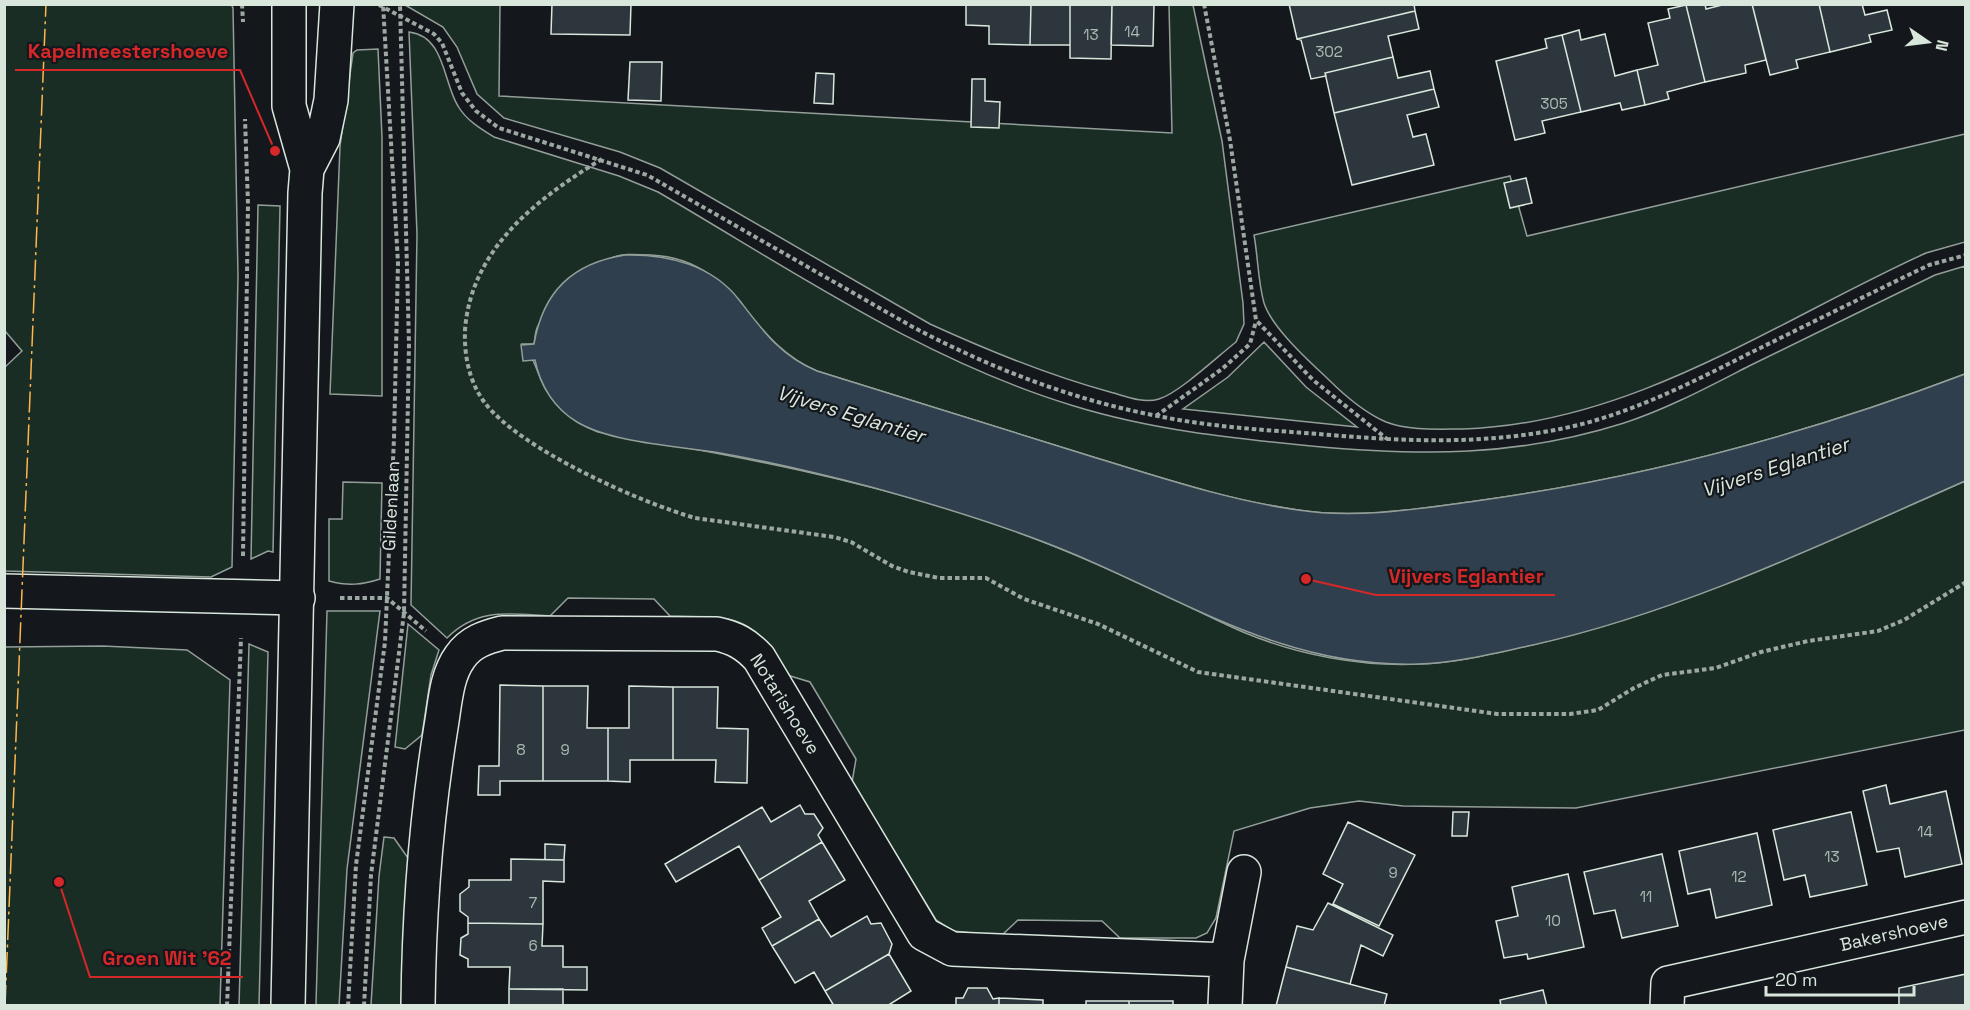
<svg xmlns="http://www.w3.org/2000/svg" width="1970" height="1010" font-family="'Space Grotesk',sans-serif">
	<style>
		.green { fill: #1a2d24; stroke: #939e99; stroke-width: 1.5 }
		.water { fill: #2f3f4d; stroke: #939e99; stroke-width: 1.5 }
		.building { fill: #2c363c; stroke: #d8e6dc; stroke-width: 1.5 }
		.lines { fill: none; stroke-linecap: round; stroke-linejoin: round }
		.minor-casing { stroke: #d8e6dc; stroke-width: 36 }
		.tertiary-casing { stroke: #d8e6dc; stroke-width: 36 }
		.path { stroke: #9da8a2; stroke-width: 4; stroke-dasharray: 4.5 3; stroke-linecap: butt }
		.minor { stroke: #14181c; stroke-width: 33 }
		.tertiary { stroke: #14181c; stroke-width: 33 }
		.power { stroke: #ffb74d; stroke-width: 1.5; stroke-dasharray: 21 4.5 3 4.5; stroke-linecap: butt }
		.labels { text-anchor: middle; stroke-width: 4.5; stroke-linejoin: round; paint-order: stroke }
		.number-label { font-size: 15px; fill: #adbab4 }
		.street-label { font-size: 18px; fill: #d8e6dc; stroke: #14181c }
		.water-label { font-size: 20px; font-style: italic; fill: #d8e6dc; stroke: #14181c }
		.leader { fill: none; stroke: #d62828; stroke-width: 2 }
		.callout-dot { fill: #d62828; stroke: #14181c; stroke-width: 2 }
		.callout-label { font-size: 20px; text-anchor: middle; font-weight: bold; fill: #d62828; stroke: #14181c; stroke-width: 4.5; stroke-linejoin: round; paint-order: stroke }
	</style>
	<rect width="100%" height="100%" fill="#14181c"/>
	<path class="green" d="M5,4H231L233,8L238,276L232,567L211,577L5,571V367L22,351L5,331Z
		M405,5H500L499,96L1172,133L1169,5H1193L1222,141L1243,303L1244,324L1236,342C1218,356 1179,393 1159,399C1143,404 1125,396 1110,392C1047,375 989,351 930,324L660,168L620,152L504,118L477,94L457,47L443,27Z
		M409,32C445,36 443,82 458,106C466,120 481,129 494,137L619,176L658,192C792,270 924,361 1074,406C1152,430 1230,438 1311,446C1421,456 1517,457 1624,423C1667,409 1708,387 1749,366C1811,336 1873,305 1935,275L1965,266V374C1807,434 1644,478 1476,501C1417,509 1357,519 1298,510C1227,500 1159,477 1090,456C999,428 908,400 817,371C745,341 738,259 651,255C612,253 610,255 583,281C569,295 548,310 538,326C535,331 535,339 534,344H522C535,360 534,364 542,382C553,407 573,422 598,432C733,455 868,480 998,525C1046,542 1093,562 1139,583C1174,598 1208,617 1243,632C1298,655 1361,667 1420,664C1456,663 1492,654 1527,646C1680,612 1823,544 1965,481V730L1576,808L1403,806L1359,801L1310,808L1234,831L1216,918L1207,933L1196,938H1120L1102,921L1018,920L1001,936L953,931L936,920L852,782L856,759L810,682L787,675C748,612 740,618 670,616L654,599L568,598L550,616C510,614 478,607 447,638L411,605L417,234Z
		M378,49L382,137V396L330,394L340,146L353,53L357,50Z
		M1965,134V242L1926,253C1776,321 1633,424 1463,429C1438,429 1410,431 1386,422C1365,413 1344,395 1328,379C1309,361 1272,328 1264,303C1258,282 1258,257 1254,235L1510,176L1527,236Z
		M258,205L280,206L273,552L268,551L251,559Z
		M1264,342L1306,387L1357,427L1183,409L1228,377Z
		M343,482L382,483L380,579C362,585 348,586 329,581V519H342Z
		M327,611H380L347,869L339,1006L316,1005Z
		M408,624L439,650L431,675L422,735L405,749L395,747Z
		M249,644L268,652L259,1005L239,1006Z
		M103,646L187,650L230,680L220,1005H5V647Z
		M384,837L394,838L408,858L401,1005H371L379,876Z"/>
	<path class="water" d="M625,255C668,254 713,265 740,301C763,331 781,356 817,371C908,400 999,428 1090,456C1159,477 1227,500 1298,510C1357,519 1417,509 1476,501C1644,478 1807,434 1965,374V481C1824,543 1684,611 1533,645C1495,653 1457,663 1418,664C1288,668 1191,604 1076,555C1010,527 940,506 871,487C821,474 771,462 720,453C679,446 612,443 577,422C555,409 540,386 535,360L523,361L521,345L534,344C543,291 573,263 625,255Z"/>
	<path class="building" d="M552,4H631L630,35L551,34Z
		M966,4H1031L1030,45L989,44V26L966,25Z
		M1031,4H1070V45H1030Z
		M1070,4H1112L1111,59L1070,58Z
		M1112,4H1154L1153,46L1111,45Z
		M1289,4H1414L1415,11L1297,39Z
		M1705,4L1706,9L1726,4H1752L1766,60L1745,65L1746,73L1705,82L1686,5Z
		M1752,4H1819L1830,52L1796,60L1798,68L1770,75Z
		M1819,4H1862L1865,15L1887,10L1892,30L1869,35L1871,42L1830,52Z
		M1686,5L1705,82L1667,92L1669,99L1645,105L1637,70L1658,65L1648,23L1670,18L1668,9Z
		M1415,11L1419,29L1388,36L1393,57L1325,73L1326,76L1311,79L1301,40L1297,39Z
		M1579,30L1581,40L1605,34L1615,76L1637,70L1645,105L1622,110L1620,103L1581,112L1562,35Z
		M1562,35L1581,112L1542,121L1545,133L1515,140L1496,61L1547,48L1545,39Z
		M1393,57L1398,78L1430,71L1434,89L1334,113L1325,73Z
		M630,62H662L661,101L628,100Z
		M816,73L834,74L833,104L814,103Z
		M972,79H985V101L1000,102L999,128L971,127Z
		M1434,89L1439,107L1407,115L1413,137L1426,134L1434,165L1352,185L1334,113Z
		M1526,178L1532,203L1510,208L1504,183Z
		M500,685L543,686V781H500V795H478L479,766H499Z
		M543,686H588L587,728H608V781H543Z
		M629,686L673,687V760H630V782L608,781V728H629Z
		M673,687H718L717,728L748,729L747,783L715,782L716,760H673Z
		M1886,785L1890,804L1946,791L1962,864L1905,877L1899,848L1877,852L1863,791Z
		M800,805L805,814H814L823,828L818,835L822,842L759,880L739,846L676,882L665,864L762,807L771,822Z
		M1453,812H1469L1467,836H1452Z
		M1851,812L1867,885L1810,897L1805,875L1784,880L1773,830Z
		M1348,822L1415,855L1379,926L1333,904L1343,884L1323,874Z
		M1757,833L1772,905L1716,918L1710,889L1688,894L1679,851Z
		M822,842L845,880L809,901L819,919L772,946L762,928L781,917L759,880Z
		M545,844L565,845L564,860H545Z
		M1662,854L1678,926L1622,938L1615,910L1594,914L1584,872Z
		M511,859L564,860V882L543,881V924L468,923V917L460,911V894L469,887V880H511Z
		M1568,874L1584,947L1528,959L1527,954L1504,958L1496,921L1518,916L1512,887Z
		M1328,903L1393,935L1383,956L1361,945L1350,984L1286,967L1297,926L1313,930Z
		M867,916L871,924L881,923L892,944L889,954L825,991L814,972L795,983L772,946L819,919L831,937Z
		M468,923L543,924L542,946H563V967H587V990L509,989L510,967H468V959L460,955L461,938L468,934Z
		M889,954L911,991L887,1006H834L825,991Z
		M1286,967L1387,994L1384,1006H1276Z
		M1966,974V1006H1899V988Z
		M968,988H987L993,999L999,998V1006H956V998H963Z
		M509,989H563V1006H509Z
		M1543,990L1547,1006H1501L1500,1000Z
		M999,998L1043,1000V1006H999Z
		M1086,1001H1129V1006H1086Z
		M1129,1001H1173V1006H1129Z"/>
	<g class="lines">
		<defs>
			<path id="minor" d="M4,591L298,598
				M418,1006C419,912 426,819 441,727C445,704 446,676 460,657C470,642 486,637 502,633L717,634C735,638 746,644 759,658L924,934L952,949L1227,960
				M1225,1006L1227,960L1244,872
				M1667,1006L1668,983L1966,917"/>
			<path id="tertiary" d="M289,4V106L307,169
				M288,1006L305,193L307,169L323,138L331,100L337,4"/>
		</defs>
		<use href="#minor" class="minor-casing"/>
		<use href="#tertiary" class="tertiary-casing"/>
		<path class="path" d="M242,4L243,22
			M1204,4L1230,140L1256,320L1313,380L1387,439
			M379,5L434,34L442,43L462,93L476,111L499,128L647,175L911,326C988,367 1072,400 1158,416C1211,427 1265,430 1319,434C1409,442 1497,446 1586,423C1644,407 1697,380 1750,353C1809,324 1869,294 1929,265L1966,255
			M602,159C538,198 471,248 465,330C464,355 469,382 485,403C520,449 639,502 695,518L834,537L851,542L892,566L909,572L939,578H986L1024,599L1098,624L1198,672L1497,714H1570L1598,710L1634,688L1662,675L1716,668L1761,652L1808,641L1878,631L1904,620L1966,582
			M1156,416L1222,369L1250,344L1256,321
			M243,556L248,204L245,119
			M340,598H387L426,631
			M227,1006L241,638
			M348,1006L356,865L385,642L394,438L398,263L383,4
			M364,1006L371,875L404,613L409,344L400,4"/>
		<use href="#minor" class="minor"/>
		<use href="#tertiary" class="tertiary"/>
		<path class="power" d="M5,1006L46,4"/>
	</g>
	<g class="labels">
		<g class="number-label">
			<text x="1132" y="37">14</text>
			<text x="1091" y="40">13</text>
			<text x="1329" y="57">302</text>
			<text x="1554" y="109">305</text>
			<text x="521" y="755">8</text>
			<text x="565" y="755">9</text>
			<text x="1925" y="837">14</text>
			<text x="1832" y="862">13</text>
			<text x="1393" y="878">9</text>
			<text x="1739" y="882">12</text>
			<text x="1646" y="902">11</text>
			<text x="533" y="908">7</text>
			<text x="1553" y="926">10</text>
			<text x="533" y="951">6</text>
		</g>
		<g class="street-label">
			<text transform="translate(391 506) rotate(-87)" y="6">Gildenlaan</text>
			<text transform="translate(785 704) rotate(58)" y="6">Notarishoeve</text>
			<text transform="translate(1894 933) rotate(-13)" y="6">Bakershoeve</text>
		</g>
		<g class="water-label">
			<text transform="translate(851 414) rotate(17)" y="7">Vijvers Eglantier</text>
			<text transform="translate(1775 467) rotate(-18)" y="7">Vijvers Eglantier</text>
		</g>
	</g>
	<path class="leader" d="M275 151L240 70H15M1306 579L1376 595H1555M59 882L90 977H243"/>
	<g class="callout-dot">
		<circle cx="275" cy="151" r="6"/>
		<circle cx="1306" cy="579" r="6"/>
		<circle cx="59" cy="882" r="6"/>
	</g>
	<g class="callout-label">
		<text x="128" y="58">Kapelmeestershoeve</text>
		<text x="1466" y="583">Vijvers Eglantier</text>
		<text x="167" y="965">Groen Wit '62</text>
	</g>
	<rect width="1970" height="1010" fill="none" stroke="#d8e6dc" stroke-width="12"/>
	<g transform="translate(1928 42) rotate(104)" stroke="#14181c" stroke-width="4.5" paint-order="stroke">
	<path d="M0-4.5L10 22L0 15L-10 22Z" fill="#d8e6dc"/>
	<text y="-9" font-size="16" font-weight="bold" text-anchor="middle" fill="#d8e6dc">N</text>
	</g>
	<path d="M1766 986v9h148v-9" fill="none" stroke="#d8e6dc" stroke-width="3"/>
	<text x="1775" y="986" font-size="18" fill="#d8e6dc" stroke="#14181c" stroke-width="4.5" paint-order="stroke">20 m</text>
</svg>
